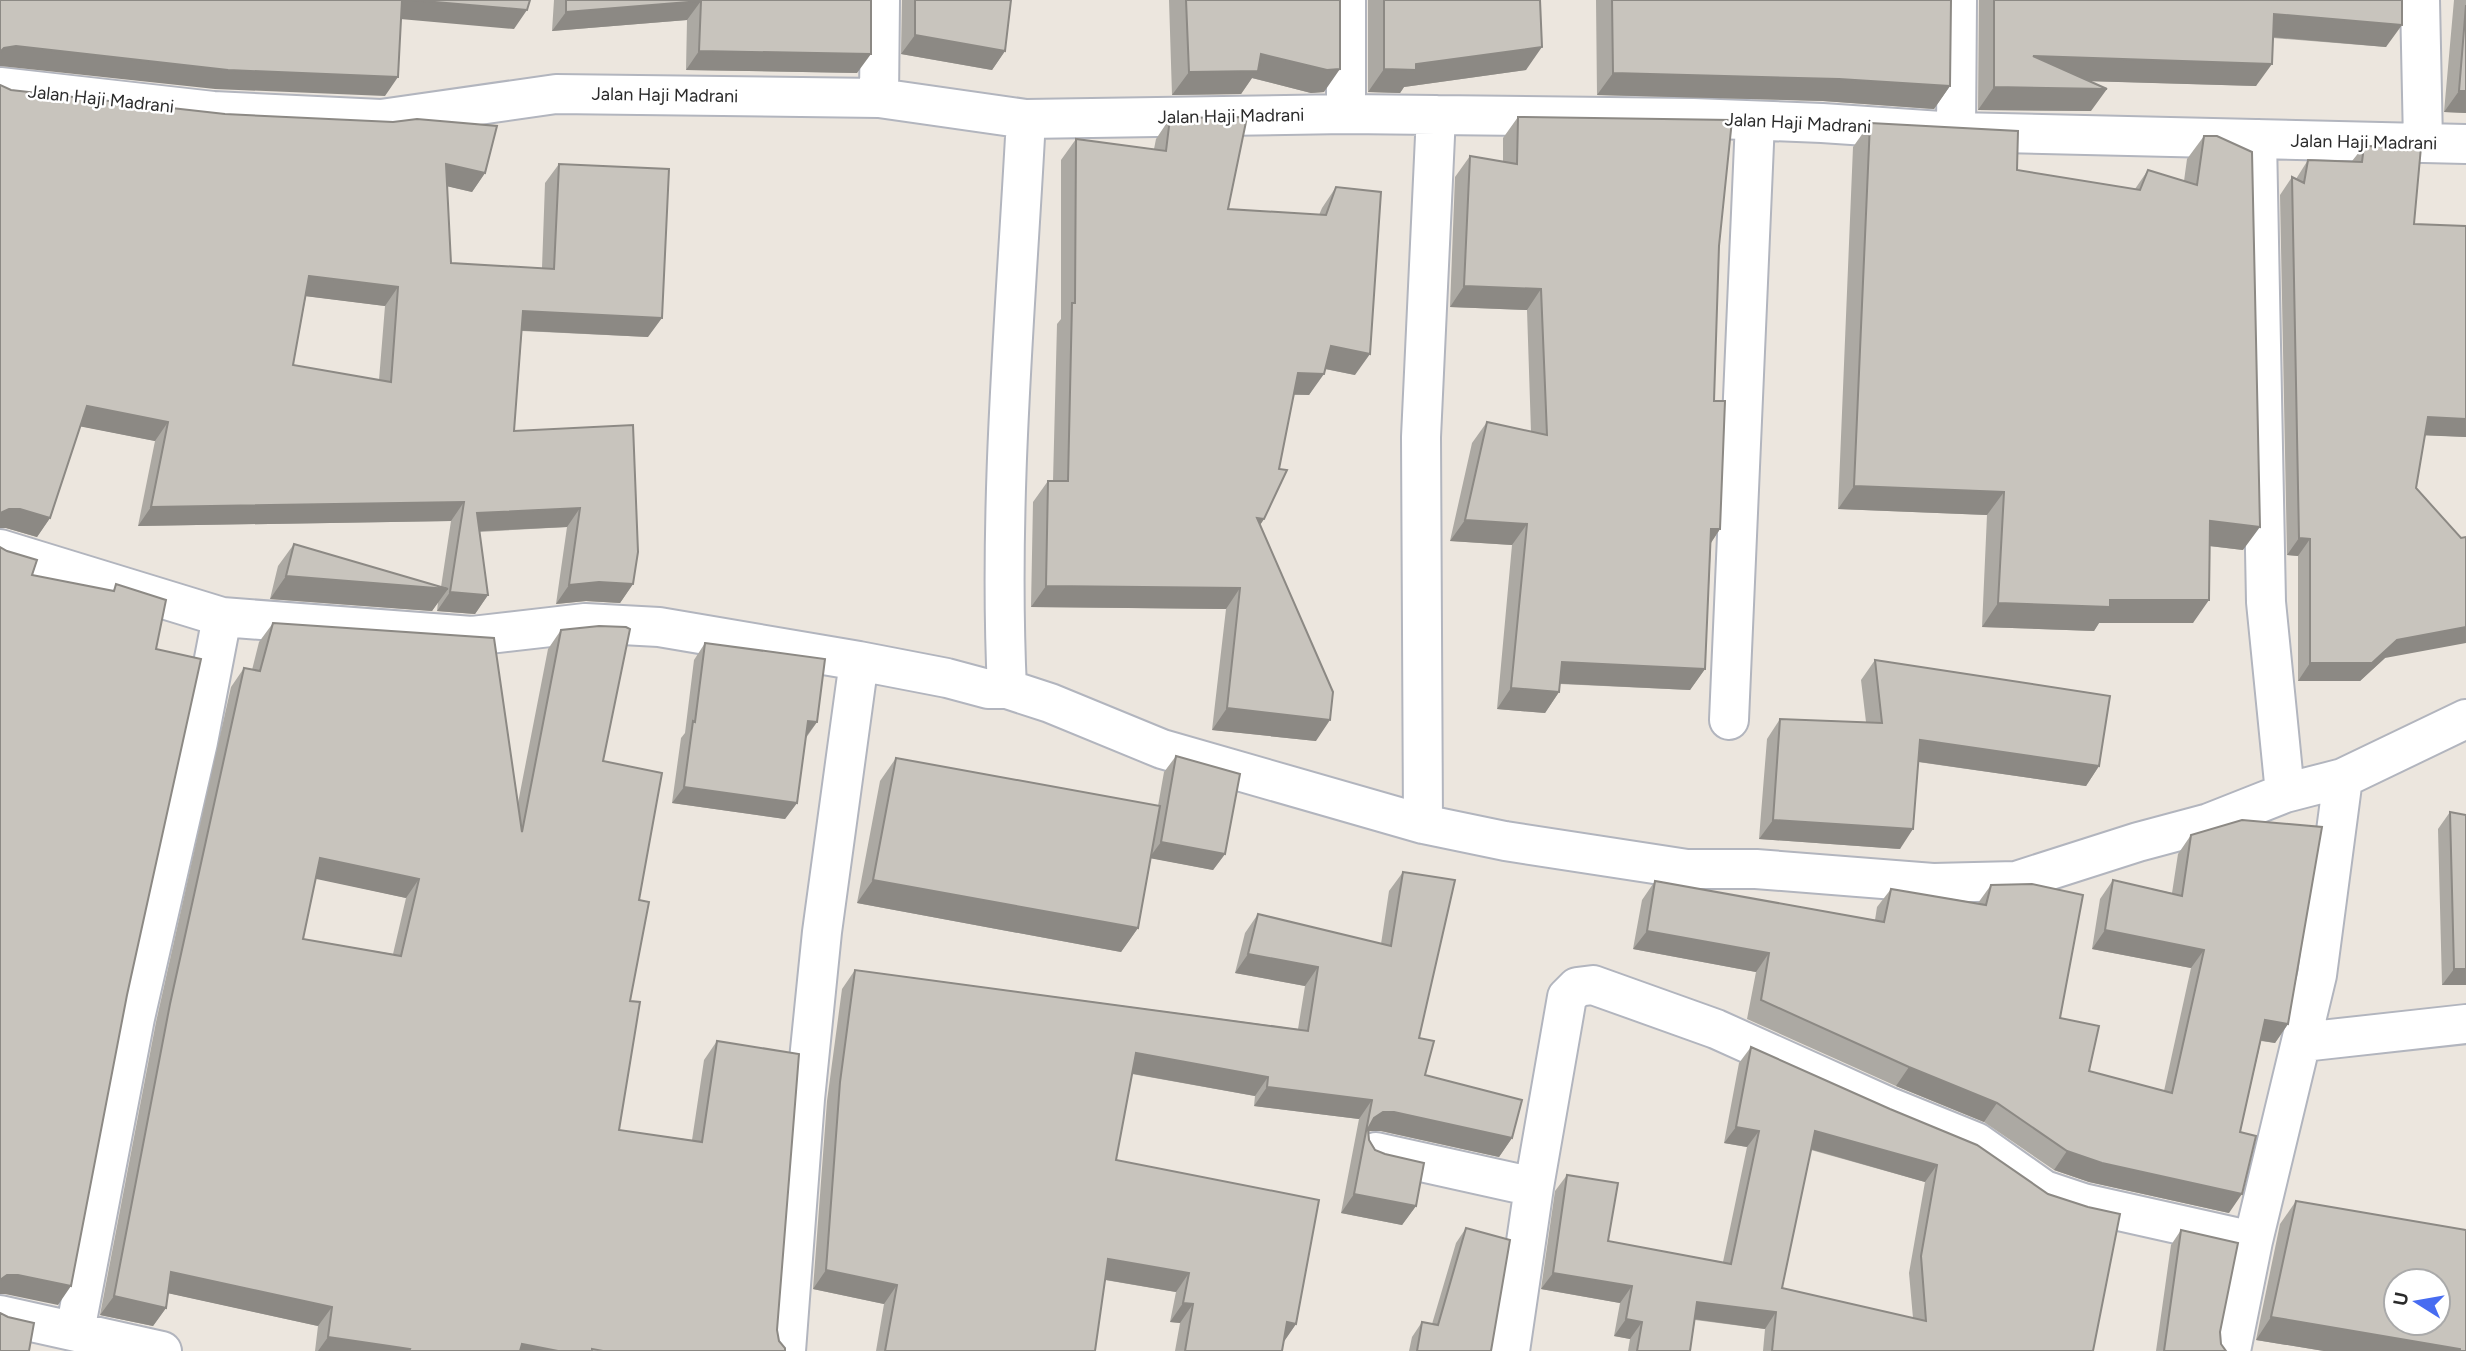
<svg xmlns="http://www.w3.org/2000/svg" width="2466" height="1351" font-family="Figtree,sans-serif">
	<style>
		.lines { fill: none; stroke-linecap: round; stroke-linejoin: round }
		.street-casing { stroke: #b2b5be; stroke-width: 42 }
		.street { stroke: #fff; stroke-width: 38 }
		.wall { fill: #aca9a3; fill-rule: evenodd }
		.shaded-wall { fill: #8c8984 }
		.building { fill: #c8c4bd; stroke: #8c8984; stroke-width: 2; fill-rule: evenodd }
		.labels { text-anchor: middle; stroke-width: 5; stroke-linejoin: round; paint-order: stroke }
		.street-label { font-size: 18px; fill: #2b2b2b; stroke: #fff }
	</style>
	<rect width="100%" height="100%" fill="#ece6de"/>
	<g class="lines">
		<defs>
			<path id="street" d="M1346,0V114
				M2420,0L2423,142
				M0,87L213,111L381,119L556,94L879,98L1026,119L1346,114L1693,118L1822,123L1956,132L2466,144
				M879,98L880,0
				M1956,132L1957,0
				M2257,139L2266,602L2285,793
				M0,549L222,617L472,636L585,623L659,627L859,661L947,678L988,689H1007L1050,703L1162,749L1423,824L1505,841L1687,869H1756L1933,883L2016,881L2138,842L2209,823L2285,793L2343,778L2466,719
				M1007,689C998,499 1016,308 1026,119
				M1729,720L1755,121
				M1423,824L1421,437L1436,115
				M2303,1042L2466,1024
				M1376,1152L1534,1187
				M0,1315L162,1351
				M75,1331L135,1018L198,742L222,617
				M786,1351L805,1099L822,932L859,661
				M1510,1351L1534,1187L1567,997L1577,987L1593,985L1716,1029L1887,1106L1976,1142L2044,1190L2083,1203L2253,1241
				M2231,1351L2253,1241L2317,975L2343,778"/>
		</defs>
		<use href="#street" class="street-casing"/>
		<use href="#street" class="street"/>
	</g>
	<path class="wall" d="M554,0H871L857,73L686,70L687,20L552,31Z
		M902,0H1011L1005,51L992,70L901,54Z
		M1169,0H1340L1324,92L1311,93L1252,78L1241,94L1172,95Z
		M1368,0H1540L1526,70L1404,87L1400,93L1368,92Z
		M1596,0H1951L1950,86L1934,109L1823,101L1597,95Z
		M1979,0H2402L2386,47L2273,38L2256,86L2089,81L2091,111L1978,110Z
		M2454,0H2466V113L2444,112Z
		M1,86L11,90L485,173L472,192L447,186L451,263L542,268L545,183L559,164L648,337L522,331L514,431L633,425V584L620,603L586,601L556,604L567,527L479,532L488,595L475,614L437,611L438,602L432,611L270,599L278,566L294,544L441,587L451,521L138,526L155,441L80,426L50,518L37,537L6,528ZM306,296L385,306L379,380L293,365Z
		M1518,117L1719,246L1714,401L1720,529L1711,543L1705,669L1690,690L1560,684L1559,692L1545,713L1497,709L1512,545L1450,541L1472,443L1487,422L1531,432L1527,310L1450,307L1455,177L1470,156L1503,162V138Z
		M1170,118L1228,209L1319,215L1322,208L1336,187L1355,375L1325,369L1309,395H1293L1264,519L1260,525L1316,741L1212,730L1226,609L1031,607L1033,502L1048,481H1053L1057,324L1061,319V160L1076,139L1154,149L1156,139Z
		M1870,123L2017,170L2135,189L2148,170L2184,181L2187,159L2204,136L2243,550L2209,546L2193,623H2099L2094,631L1982,627L1987,515L1838,509L1853,147Z
		M2364,146L2414,224L2466,226V437L2425,435L2385,658L2360,681H2298V556L2287,555L2280,195L2292,177L2296,179L2308,160L2352,161Z
		M273,623L518,803L548,649L561,630L603,761L639,900L619,1130L692,1140L704,1060L717,1041L779,1341L785,1351H315L318,1326L168,1293L166,1308L153,1326L100,1315L156,1022L231,687L244,668L252,670L259,642ZM316,878L406,898L393,954L303,939Z
		M705,643L817,722L806,738L797,803L785,819L672,803L681,738L685,733L694,660Z
		M1875,660L2099,766L2086,786L1918,762L1900,849L1759,839L1767,739L1780,719L1866,722L1861,680Z
		M1176,756L1225,854L1213,870L1151,858L1138,928L1121,952L857,903L880,781L896,758L1158,806L1164,772Z
		M2450,812L2466,985H2442L2438,829Z
		M2191,835L2288,1024L2275,1043L2261,1041L2240,1132L2229,1213L2089,1182L2054,1170L1984,1122L1896,1086L1747,1019L1756,972L1633,949L1642,900L1655,881L1875,920L1877,907L1891,889L1978,903L1991,885L2089,1071L2164,1091L2191,968L2092,949L2100,899L2113,880L2172,893L2178,854Z
		M1403,872L1419,1038L1425,1075L1512,1138L1499,1157L1381,1131H1370L1368,1132L1369,1140L1416,1206L1402,1225L1341,1213L1359,1119L1254,1106L1255,1096L1132,1074L1116,1160L1296,1324L1284,1341L1282,1351H1175L1180,1323L1170,1322L1176,1292L1105,1280L1095,1351H876L884,1304L813,1289L827,1101L842,989L855,970L1298,1029L1305,986L1235,973L1245,933L1258,914L1381,944L1389,891Z
		M1751,1047L1890,1109L2093,1351H1763L1765,1329L1695,1320L1690,1351H1628L1630,1339L1614,1336L1620,1303L1541,1289L1555,1191L1567,1175L1608,1241L1723,1262L1747,1147L1724,1143L1739,1063ZM1811,1150L1925,1182L1909,1273L1913,1318L1782,1288Z
		M2296,1201L2466,1351H2324L2256,1340L2280,1224Z
		M1466,1228L1491,1351H1409L1412,1337L1422,1322L1432,1324L1456,1243Z
		M2181,1230L2220,1332L2221,1344L2226,1351H2156L2171,1245Z"/>
	<path class="shaded-wall" d="M402,0H412L527,10L514,29L389,18Z
		M701,1L687,20L552,31L566,12Z
		M2274,14L2402,25L2386,47L2259,36Z
		M915,35L1005,51L992,70L901,54Z
		M16,46L398,77L385,96L215,89L0,66V52L4,48Z
		M1542,47L1526,70L1404,87L1400,93L1368,92L1384,69Z
		M699,51L871,54L857,73L686,70Z
		M1261,54L1340,69L1324,92L1311,93L1252,78L1241,94L1172,95L1189,72Z
		M2033,56L2272,64L2256,86L2018,79Z
		M1613,73L1839,79L1950,86L1934,109L1823,101L1597,95Z
		M1994,87L2107,89L2091,111L1978,110Z
		M2459,91H2466V113L2444,112Z
		M446,164L485,173L472,192L433,183Z
		M309,276L398,287L385,306L296,295Z
		M1464,286L1541,289L1527,310L1450,307Z
		M523,311L662,318L648,337L510,330Z
		M1331,346L1370,354L1355,375L1316,367Z
		M1298,373L1324,374L1309,395L1283,394Z
		M87,406L168,422L155,441L73,425Z
		M2428,417L2466,419V437L2416,435Z
		M1854,486L2004,492L1987,515L1838,509Z
		M464,502L451,521L138,526L151,507Z
		M580,508L567,527L463,532L477,513Z
		M9,509H20L50,518L37,537L6,528H0V513Z
		M1257,518L1264,519L1250,540Z
		M1465,520L1527,524L1512,545L1450,541Z
		M2210,521L2260,527L2243,550L2193,544Z
		M1711,529H1720L1706,550Z
		M2299,538L2310,539L2298,556L2287,555Z
		M286,576L448,589L432,611L270,599Z
		M599,582L633,584L620,603L586,601L556,604L569,585Z
		M1046,586L1240,588L1226,609L1031,607Z
		M450,592L488,595L475,614L437,611Z
		M2110,600H2209L2193,623H2099L2094,631L1982,627L1998,603Z
		M2466,627V643L2385,658L2360,681H2298L2310,663L2397,640Z
		M1562,662L1705,669L1690,690L1548,683Z
		M1511,688L1559,692L1545,713L1497,709Z
		M1227,708L1330,720L1316,741L1212,730Z
		M808,721L817,722L805,738Z
		M1920,740L2099,766L2086,786L1906,760Z
		M684,787L797,803L785,819L672,803Z
		M1773,820L1913,829L1900,849L1759,839Z
		M1161,842L1225,854L1213,870L1149,858Z
		M320,858L419,879L406,898L307,877Z
		M873,880L1138,928L1121,952L857,903Z
		M2105,930L2204,950L2191,968L2092,949Z
		M1647,931L1769,953L1756,972L1633,949Z
		M1248,954L1318,967L1305,986L1235,973Z
		M2454,969H2466V985H2442Z
		M2265,1020L2288,1024L2275,1043L2252,1039Z
		M1136,1053L1268,1077L1255,1096L1123,1072Z
		M1909,1067L1997,1103L1984,1122L1896,1086Z
		M1267,1087L1372,1100L1359,1119L1254,1106Z
		M1383,1112H1394L1512,1138L1499,1157L1381,1131H1370L1366,1133L1374,1118Z
		M1736,1127L1759,1131L1747,1147L1724,1143Z
		M1815,1131L1937,1165L1925,1182L1803,1147Z
		M2067,1151L2242,1194L2229,1213L2089,1182L2054,1170Z
		M1354,1194L1416,1206L1402,1225L1341,1213Z
		M1108,1259L1189,1273L1176,1292L1095,1278Z
		M826,1270L897,1285L884,1304L813,1289Z
		M171,1272L332,1307L318,1326L158,1291Z
		M1553,1273L1632,1286L1620,1303L1541,1289Z
		M7,1275H18L71,1286L58,1305L5,1294H0V1280Z
		M114,1296L166,1308L153,1326L100,1315Z
		M1697,1302L1776,1312L1765,1329L1686,1318Z
		M1183,1303L1193,1304L1180,1323L1170,1322Z
		M2271,1317L2460,1349L2459,1351H2324L2256,1340Z
		M1626,1319L1642,1322L1630,1339L1614,1336Z
		M1287,1322L1296,1324L1283,1343Z
		M328,1337L410,1349L408,1351H318Z
		M522,1344L558,1351H517Z"/>
	<path class="building" d="M0,0H402L398,77L228,70L16,46L4,48L0,52Z
		M412,0H530L527,10Z
		M566,0H871V54L699,51L701,1L566,12Z
		M915,0H1011L1005,51L915,35Z
		M1186,0H1340V69L1327,70L1261,54L1258,71L1189,72Z
		M1384,0H1540L1542,47L1416,64V70L1384,69Z
		M1612,0H1951L1950,86L1839,79L1613,73Z
		M1994,0H2402V25L2274,14L2272,64L2033,56L2107,89L1994,87Z
		M2466,5V91H2459Z
		M0,85L11,90L225,114L393,122L417,119L497,126L485,173L446,164L451,263L554,269L559,164L669,169L662,318L523,311L514,431L633,425L638,552L633,584L599,582L569,585L580,508L477,513L488,595H485L450,592L464,502L151,507L168,422L87,406L50,518L20,509H9L0,513ZM309,276L398,287L391,382L293,365Z
		M1247,117L1228,209L1326,215L1336,187L1381,192L1370,354L1331,346L1324,374L1298,373L1279,469L1287,470L1264,519L1257,518L1333,692L1330,720L1227,708L1240,588L1046,586L1048,481H1068L1072,303H1075L1076,139L1166,151L1170,118Z
		M1518,117L1732,120L1719,246L1714,401H1725L1720,529H1711L1705,669L1562,662L1559,692L1511,688L1527,524L1465,520L1487,422L1547,435L1541,289L1464,286L1470,156L1517,164Z
		M1870,123L2018,131L2017,170L2140,190L2148,170L2197,185L2204,136H2217L2252,152L2260,527L2210,521L2209,600H2110V607L1998,603L2004,492L1854,486Z
		M2364,146L2421,147L2414,224L2466,226V419L2428,417L2416,488L2461,538L2466,537V627L2397,640L2372,663H2310V539L2299,538L2292,177L2304,183L2308,160L2362,162Z
		M294,544L448,589L286,576Z
		M0,547L7,551L37,560L32,575L114,591L116,584L166,600L156,649L201,659L127,995L71,1286L18,1275H7L0,1280Z
		M273,623L494,638L522,832L561,630L599,626L626,627L630,629L603,761L662,773L639,900L649,902L630,1001L640,1002L619,1130L702,1142L717,1041L799,1054L777,1330L779,1341L785,1348V1351H603L592,1349V1351H558L522,1344L520,1351H409L410,1349L328,1337L332,1307L171,1272L166,1308L114,1296L170,1004L244,668L260,671ZM320,858L419,879L401,956L303,939Z
		M705,643L825,659L817,722L808,721L797,803L684,787L693,721L695,722Z
		M1875,660L2110,696L2099,766L1920,740L1913,829L1773,820L1780,719L1882,723Z
		M1176,756L1240,774L1225,854L1161,842Z
		M896,758L1160,806L1138,928L873,880Z
		M2450,812L2466,815V969H2454Z
		M2242,820L2322,827L2288,1024L2265,1020L2240,1132L2256,1136L2242,1194L2102,1163L2067,1151L1997,1103L1909,1067L1761,1000L1769,953L1647,931L1655,881L1884,922L1891,889L1986,905L1991,885L2032,884L2083,895L2060,1018L2099,1026L2089,1071L2172,1093L2204,950L2105,930L2113,880L2182,896L2191,835Z
		M1403,872L1455,880L1419,1038L1434,1041L1425,1075L1522,1100L1512,1138L1394,1112H1383L1374,1118L1368,1129L1369,1140L1375,1150L1385,1154L1424,1163L1416,1206L1354,1194L1372,1100L1267,1087L1268,1077L1136,1053L1116,1160L1319,1200L1296,1324L1287,1322L1282,1351H1185L1193,1304L1183,1303L1189,1273L1108,1259L1095,1351H885L897,1285L826,1270L840,1082L855,970L1308,1031L1318,967L1248,954L1258,914L1391,946Z
		M1751,1047L1890,1109L1977,1145L2048,1194L2088,1207L2120,1214L2093,1351H1772L1776,1312L1697,1302L1690,1351H1637L1642,1322L1626,1319L1632,1286L1553,1273L1567,1175L1618,1183L1608,1241L1731,1264L1759,1131L1736,1127ZM1815,1131L1937,1165L1921,1256L1926,1321L1782,1288Z
		M2296,1201L2466,1230V1351H2460V1349L2271,1317ZM2396,1281H2438V1323H2396Z
		M1466,1228L1510,1240L1491,1351H1417L1422,1322L1438,1325Z
		M2181,1230L2238,1243L2220,1332L2221,1344L2226,1351H2164Z
		M0,1313L8,1317L34,1323L29,1351H0Z"/>
	<g class="labels">
		<g class="street-label">
			<text transform="translate(665 95) rotate(1)" y="6">Jalan Haji Madrani</text>
			<text transform="translate(101 99) rotate(6)" y="6">Jalan Haji Madrani</text>
			<text transform="translate(1231 116) rotate(-1)" y="6">Jalan Haji Madrani</text>
			<text transform="translate(1798 123) rotate(3)" y="6">Jalan Haji Madrani</text>
			<text transform="translate(2364 142) rotate(1)" y="6">Jalan Haji Madrani</text>
		</g>
	</g>
	<g transform="translate(2417 1302) rotate(281)"><circle r="33" fill="#ffffff" stroke="#aaaaaa" stroke-width="2"/>
	<path d="M0-5L12 26L0 18L-12 26Z" fill="#476cf1"/>
	<text y="-10" font-size="19" font-weight="bold" text-anchor="middle" fill="#2b2b2b">U</text>
	</g>
</svg>
